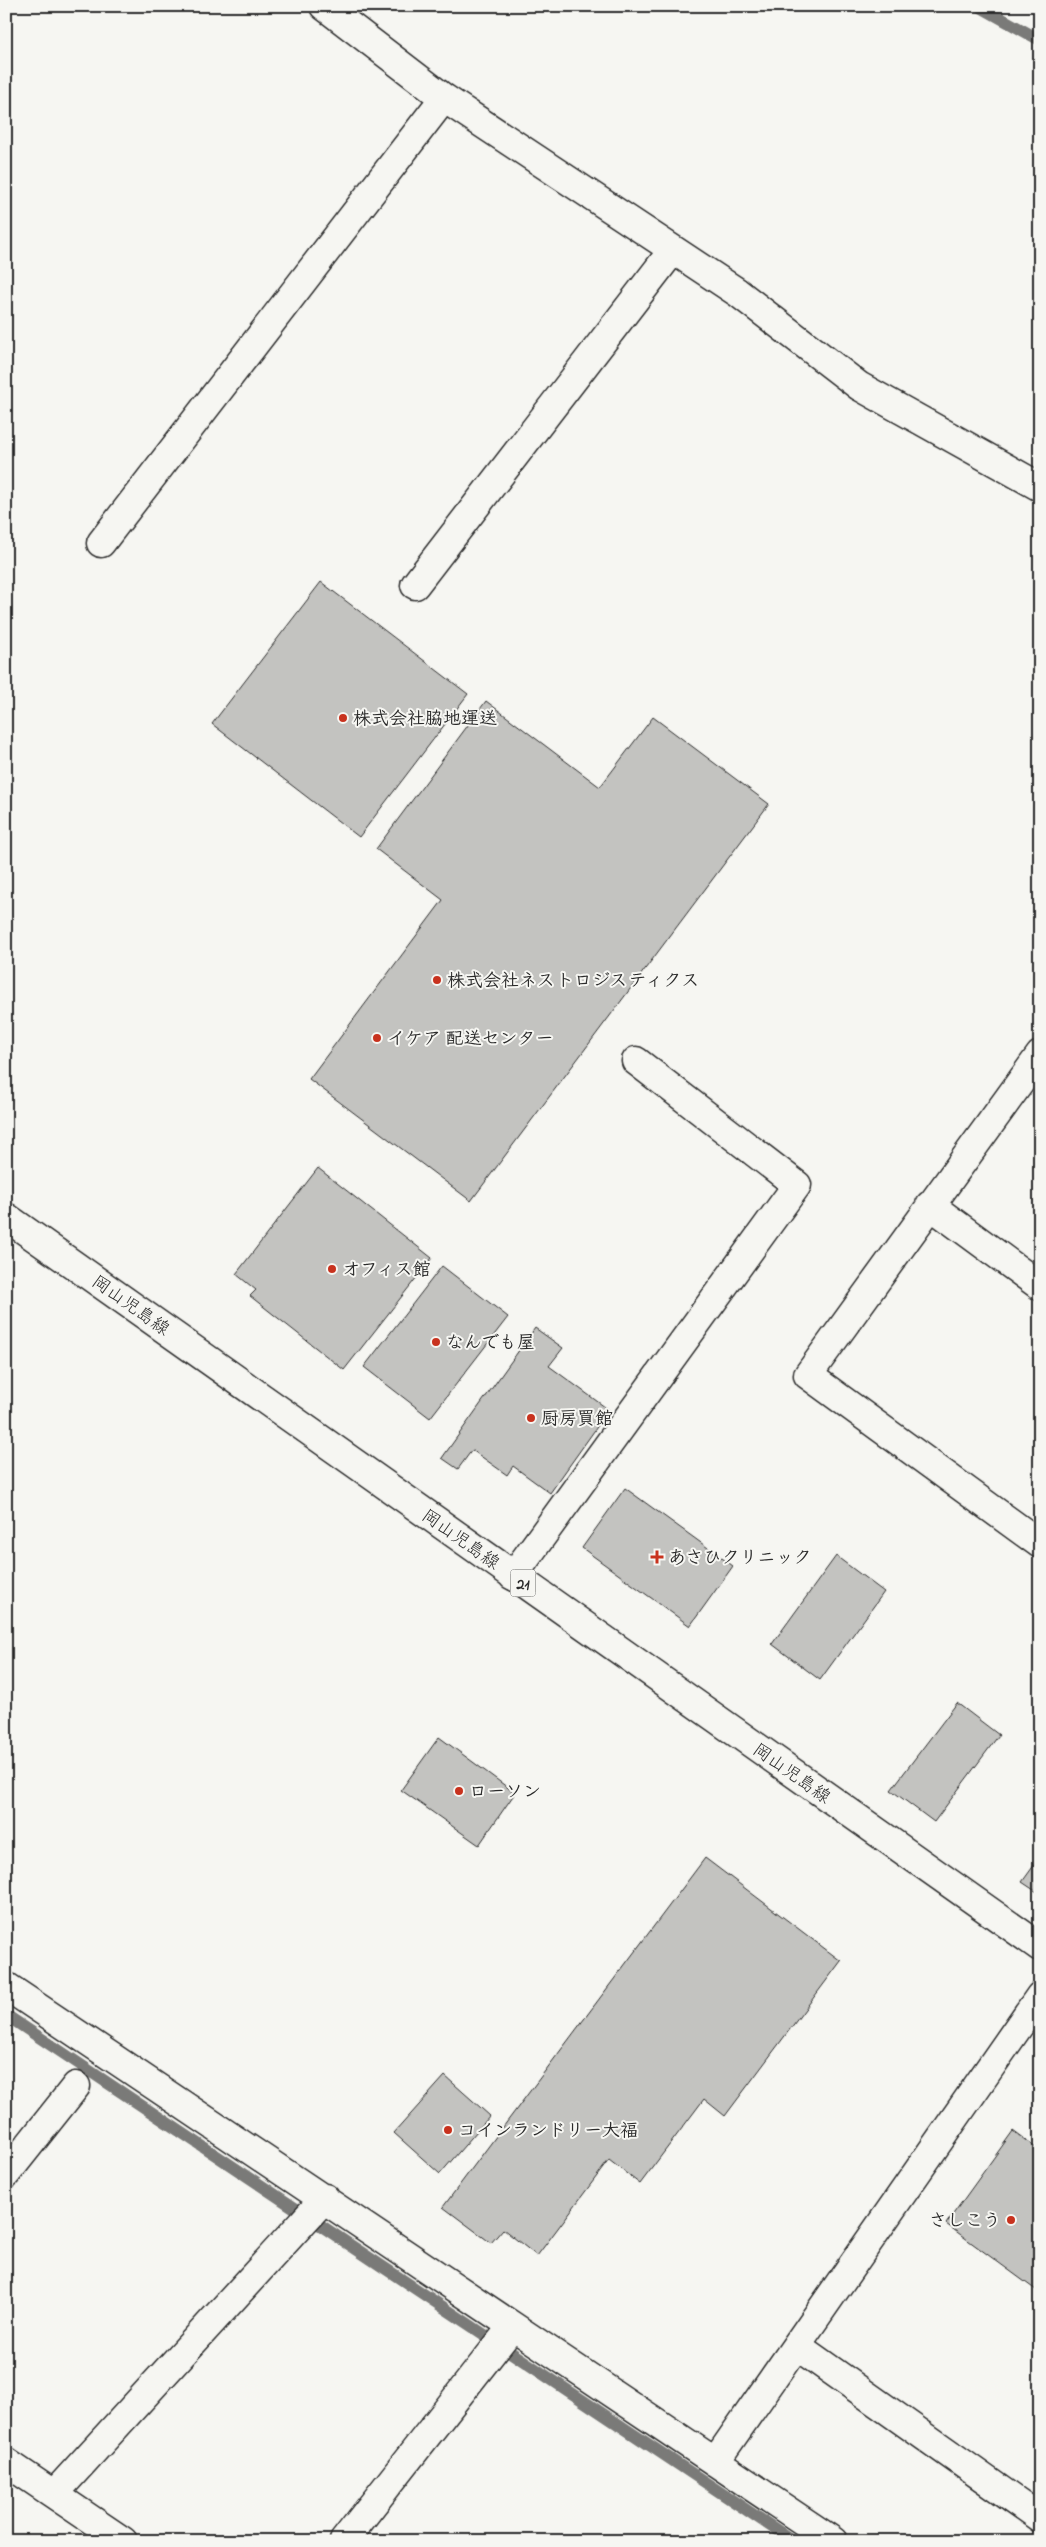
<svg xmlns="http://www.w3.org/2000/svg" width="1046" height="2547" font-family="'Indie Flower','Klee One',sans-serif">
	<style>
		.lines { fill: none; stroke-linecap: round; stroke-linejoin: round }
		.stream { stroke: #7a7a78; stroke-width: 12 }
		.building { fill: #c3c3c0; stroke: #2b2b2b }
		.minor-casing { stroke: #2b2b2b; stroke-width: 31 }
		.major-casing { stroke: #2b2b2b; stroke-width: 31 }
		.minor { stroke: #f6f6f2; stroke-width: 28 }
		.major { stroke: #f6f6f2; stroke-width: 28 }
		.poi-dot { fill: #c8321e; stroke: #f6f6f2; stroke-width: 2 }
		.labels { text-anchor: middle; stroke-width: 4; stroke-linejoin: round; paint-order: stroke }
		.shield { fill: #f6f6f2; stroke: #686867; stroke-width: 1 }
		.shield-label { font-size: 16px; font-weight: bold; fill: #2b2b2b }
		.poi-label { font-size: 18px; font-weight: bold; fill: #2b2b2b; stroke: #f6f6f2; text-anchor: start }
		.street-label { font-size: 18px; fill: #2b2b2b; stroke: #f6f6f2 }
	</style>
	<rect width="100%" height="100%" fill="#f6f6f2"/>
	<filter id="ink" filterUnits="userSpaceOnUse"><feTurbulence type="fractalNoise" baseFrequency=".02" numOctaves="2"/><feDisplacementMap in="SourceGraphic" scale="10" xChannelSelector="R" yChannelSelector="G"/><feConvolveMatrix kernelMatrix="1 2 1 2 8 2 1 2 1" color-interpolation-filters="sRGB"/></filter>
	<g filter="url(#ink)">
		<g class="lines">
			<path class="stream" d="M979,6L1040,40
				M6,2015L793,2541"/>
		</g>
		<path class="building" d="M321,582L468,694L359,837L212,724Z
			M486,701L600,787L653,717L769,804L471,1201L309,1079L443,900L376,849Z
			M318,1168L432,1258L344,1370L250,1296L256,1290L236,1274Z
			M442,1266L508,1317L430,1418L364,1367Z
			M535,1328L563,1348L549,1366L609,1410L550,1493L513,1466L507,1475L472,1450L458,1469L442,1458Z
			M625,1488L733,1566L690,1626L582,1548Z
			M836,1556L884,1592L820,1680L772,1644Z
			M957,1703L999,1735L934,1822L891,1790Z
			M439,1737L515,1793L479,1845L401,1790Z
			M1040,1857V1894L1022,1882Z
			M705,1858L841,1961L725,2116L704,2099L640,2184L609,2160L537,2256L503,2229L491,2243L443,2207Z
			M445,2076L490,2116L440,2174L394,2133Z
			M1013,2131L1040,2151V2293L946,2224Z"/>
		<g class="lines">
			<defs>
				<path id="minor" d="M324,6L444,98L737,292L859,386L1040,487
					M101,543L444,98
					M415,585L673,250
					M1040,1055L808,1375L1040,1544
					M930,1205L1040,1286
					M513,1576L797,1185L636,1061
					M6,1986L833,2541
					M6,2174L76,2086
					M797,2346L1040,2518
					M6,2462L123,2541
					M715,2462L1040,1996
					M54,2494L325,2198
					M344,2541L512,2327"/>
				<path id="major" d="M6,1217L1040,1947"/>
			</defs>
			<use href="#minor" class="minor-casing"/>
			<use href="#major" class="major-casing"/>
			<use href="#minor" class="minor"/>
			<use href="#major" class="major"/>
		</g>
	</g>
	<g class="poi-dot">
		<circle cx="343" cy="718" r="5"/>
		<circle cx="437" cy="980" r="5"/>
		<circle cx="377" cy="1038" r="5"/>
		<circle cx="332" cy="1269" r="5"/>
		<circle cx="436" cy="1342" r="5"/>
		<circle cx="531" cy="1418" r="5"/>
		<path d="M654.5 1549.5h5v5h5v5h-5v5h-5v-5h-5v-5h5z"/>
		<circle cx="459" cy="1791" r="5"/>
		<circle cx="448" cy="2130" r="5"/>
		<circle cx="1011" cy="2220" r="5"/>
	</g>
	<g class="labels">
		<rect class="shield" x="510.5" y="1569.5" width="25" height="27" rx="4"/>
		<g class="shield-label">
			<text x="523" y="1589">21</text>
		</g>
		<g class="poi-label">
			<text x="353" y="724">株式会社脇地運送</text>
			<text x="447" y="986">株式会社ネストロジスティクス</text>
			<text x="387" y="1044">イケア 配送センター</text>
			<text x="342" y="1275">オフィス館</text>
			<text x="446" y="1348">なんでも屋</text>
			<text x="541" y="1424">厨房買館</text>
			<text x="668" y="1563">あさひクリニック</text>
			<text x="469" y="1797">ローソン</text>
			<text x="458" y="2136">コインランドリー大福</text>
			<text x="1001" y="2226" text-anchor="end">さしこう</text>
		</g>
		<g class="street-label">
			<text transform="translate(131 1305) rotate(35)" y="6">岡山児島線</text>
			<text transform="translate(461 1539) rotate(35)" y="6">岡山児島線</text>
			<text transform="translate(792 1773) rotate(35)" y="6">岡山児島線</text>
		</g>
	</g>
	<rect width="1046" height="2547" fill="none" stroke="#f6f6f2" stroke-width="25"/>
	<rect x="12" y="12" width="1021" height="2522" fill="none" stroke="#2b2b2b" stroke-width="2" filter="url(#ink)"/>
</svg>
